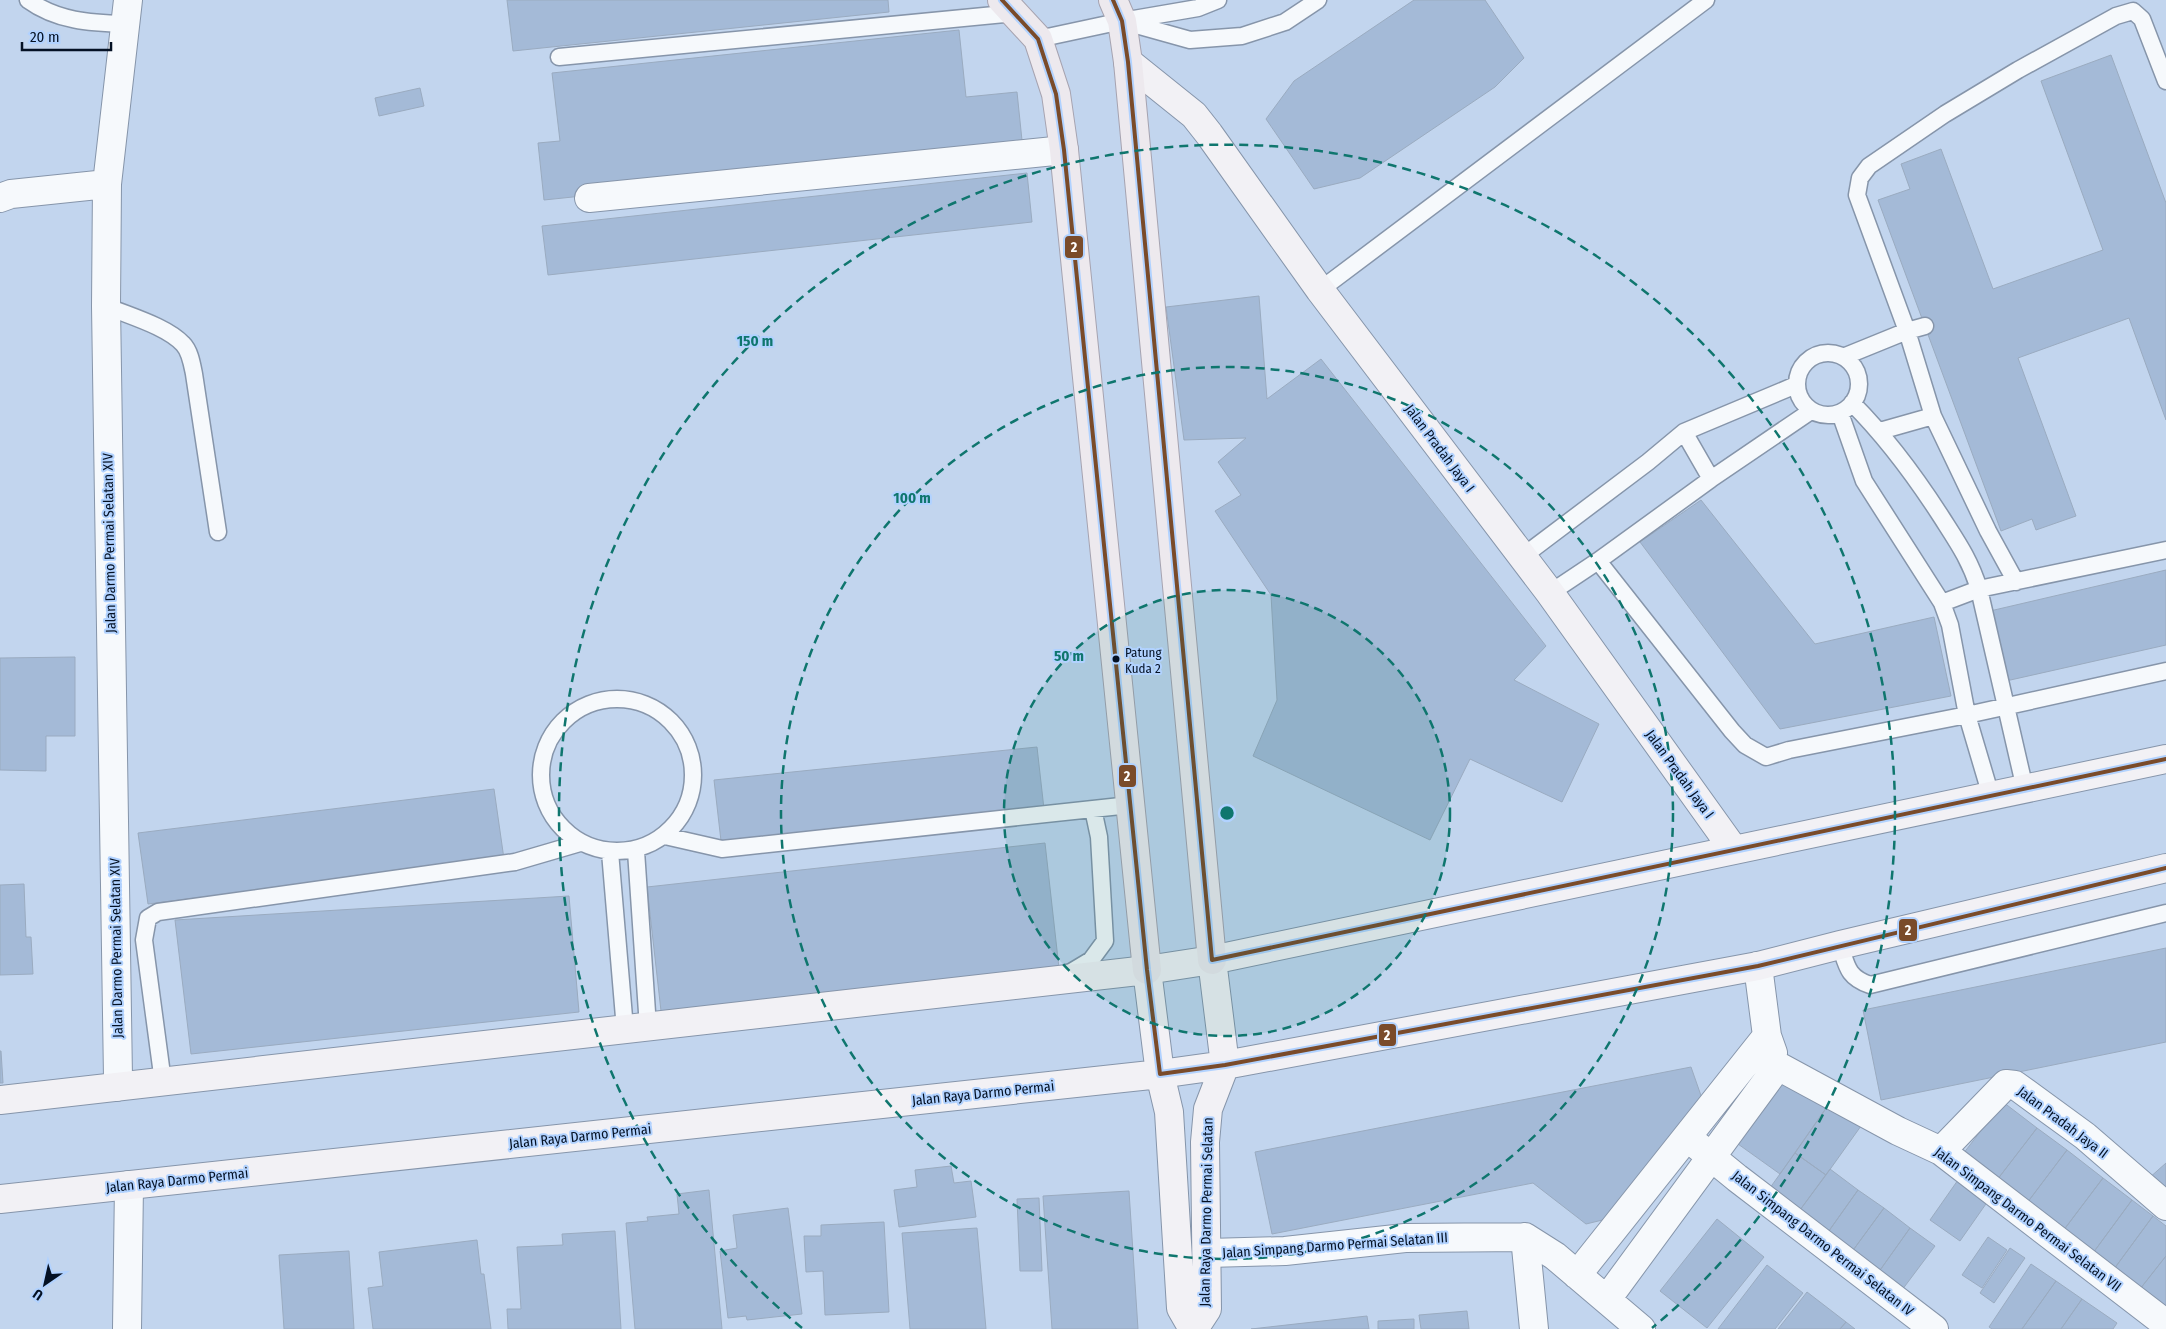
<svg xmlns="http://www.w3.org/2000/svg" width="2166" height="1329" font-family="'Fira Sans Condensed',sans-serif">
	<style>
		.building { fill: #a4bad7; stroke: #9aabc0 }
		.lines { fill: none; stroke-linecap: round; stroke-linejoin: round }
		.lane-casing { stroke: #8695aa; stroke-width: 19 }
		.street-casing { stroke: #8695aa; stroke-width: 30 }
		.secondary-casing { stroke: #8695aa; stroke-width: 30 }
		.primary-casing { stroke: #a6a3b0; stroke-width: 30 }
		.lane { stroke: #f6f9fc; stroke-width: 16 }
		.street { stroke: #f6f9fc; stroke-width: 28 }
		.secondary { stroke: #f2f1f5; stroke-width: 28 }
		.primary { stroke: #ede9ee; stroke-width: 28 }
		.bus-1-casing { stroke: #b1d2ff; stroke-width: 8 }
		.bus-1 { stroke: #7a4b2a; stroke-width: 4 }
		.ring { fill: none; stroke: #0f766e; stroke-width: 2.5; stroke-dasharray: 9 6 }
		.bus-dot { fill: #041124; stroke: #b1d2ff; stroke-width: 2 }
		.labels { text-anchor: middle; stroke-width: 4; stroke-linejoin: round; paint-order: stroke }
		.bus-label { font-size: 13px; fill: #041124; stroke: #b1d2ff; text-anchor: start }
		.street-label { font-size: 14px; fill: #041124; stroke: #b1d2ff }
		.centre { fill: #0f766e; stroke: #b1d2ff; stroke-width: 2.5 }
		.ring-label { font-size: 15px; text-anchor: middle; font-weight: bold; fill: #0f766e; stroke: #b1d2ff; stroke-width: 4; stroke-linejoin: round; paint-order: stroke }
		.line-badge { stroke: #b1d2ff; stroke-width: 2 }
		.badge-label { font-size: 14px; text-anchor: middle; font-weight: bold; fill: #fff }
	</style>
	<rect width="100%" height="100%" fill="#c2d5ee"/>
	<path class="building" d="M507,0H888L889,12L513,51Z
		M1414,0H1485L1524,58L1495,87L1360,178L1314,189L1266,119L1294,81Z
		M959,30L966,97L1017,92L1023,150L544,200L538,143L560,141L552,73Z
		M2111,55L2166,203V420L2129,318L2018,358L2076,516L2036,530L2032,519L2001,531L1878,200L1910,189L1901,164L1941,149L1993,289L2103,250L2041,81Z
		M420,88L424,106L379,116L375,98Z
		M1027,173L1032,222L548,275L542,226Z
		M1259,296L1267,399L1321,359L1546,646L1514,680L1599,724L1562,802L1470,759L1430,840L1253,756L1277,700L1271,595L1215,511L1241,495L1218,462L1246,438L1184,440L1166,307Z
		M1701,500L1815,644L1934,617L1951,696L1780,729L1640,542Z
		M2166,570V645L2006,681L1990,611Z
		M75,657V736H46V771L0,770V658Z
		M1037,747L1044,809L721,841L714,780Z
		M494,789L504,859L148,904L138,833Z
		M1045,843L1059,968L661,1011L647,887Z
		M24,884L26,937H31L33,974L0,975V885Z
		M569,896L579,1012L191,1054L175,920Z
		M2166,948V1042L1881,1100L1863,1010Z
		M0,1051H1L3,1083H0Z
		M1691,1067L1705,1107L1619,1216L1586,1224L1533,1183L1272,1234L1255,1152Z
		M1788,1075L1829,1104L1780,1174L1738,1144Z
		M2003,1102L2037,1128L1997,1180L1963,1154Z
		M1829,1104L1861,1126L1826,1175L1795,1153Z
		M2037,1128L2067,1150L2027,1203L1997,1180Z
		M2067,1150L2103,1178L2063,1231L2027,1203Z
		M1795,1153L1826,1175L1797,1214L1767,1192Z
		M2166,1163V1201L2148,1179Z
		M951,1166L954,1183L971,1181L976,1217L899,1227L894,1190L917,1187L915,1170Z
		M1830,1169L1858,1190L1826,1235L1797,1214Z
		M2103,1178L2132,1200L2093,1253L2063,1231Z
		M1958,1180L1988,1201L1960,1241L1930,1220Z
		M709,1190L722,1329H635L626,1223L648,1221L647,1217L679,1214L677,1194Z
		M1858,1190L1884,1208L1851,1253L1826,1235Z
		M1129,1191L1138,1329H1052L1043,1196Z
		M1039,1198L1042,1271H1020L1017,1199Z
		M2132,1200L2153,1216L2114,1269L2093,1253Z
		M788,1208L802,1314L747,1320L746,1316L728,1318L720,1251L737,1248L733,1215Z
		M1884,1208L1910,1228L1878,1273L1851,1253Z
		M2153,1216L2166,1226V1256L2140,1289L2114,1269Z
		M1717,1219L1764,1257L1707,1328L1660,1291Z
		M884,1222L889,1312L825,1315L823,1271L806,1272L804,1236H821V1225Z
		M977,1228L986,1329H910L902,1233Z
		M1910,1228L1935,1246L1902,1290L1878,1273Z
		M615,1231L621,1329H508L507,1309H521L517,1247L563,1245L562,1234Z
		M1988,1237L2007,1250L1982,1288L1962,1275Z
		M477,1240L481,1274H484L491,1329H373L368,1288L383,1286L379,1252Z
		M2010,1248L2025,1258L1994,1303L1980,1293Z
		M349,1251L354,1329H284L279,1255Z
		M2166,1256V1308L2140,1289Z
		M2031,1264L2056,1281L2022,1329H1992L1989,1327Z
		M1767,1265L1803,1293L1775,1329H1718Z
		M2056,1281L2082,1299L2061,1329H2022Z
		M1807,1292L1846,1322L1840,1329H1778Z
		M2082,1299L2117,1323L2113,1329H2061Z
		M1467,1311L1469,1329H1421L1419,1315Z
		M1367,1316L1369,1329H1251Z
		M1414,1319V1329H1378V1321Z
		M1846,1322L1855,1329H1840Z"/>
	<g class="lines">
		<defs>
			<path id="lane" d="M28,0C57,21 90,23 125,24
				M1122,21L1190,40L1242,36L1285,22L1318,0
				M1038,39L1122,21L1198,8L1218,0
				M559,57L1015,13
				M1320,290L1706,0
				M106,306C129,316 166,326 183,344C190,351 192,364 194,374L218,532
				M1797 384a31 31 0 1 1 62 0a31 31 0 1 1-62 0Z
				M1843,357L1907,331L1925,326
				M1852,403C1887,438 1915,476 1942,518C1958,543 1970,560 1979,589L2025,789
				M1840,413L1864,481L1942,603L1950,625L1967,715L1991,796
				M1880,431L1933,416
				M1684,432L1711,479
				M1522,557L1648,462L1684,432L1796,385
				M1598,561L1732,731L1745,745L1766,757L1789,750L1967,715L2166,671
				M2016,582L1988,531L1933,416L1907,331L1857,195L1860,178L1869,166L1945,114L2018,70L2116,16L2133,11L2142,19L2166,81
				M1550,593L1598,561L1711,479L1811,411
				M1942,603L1979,589L2166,550
				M541 775a76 76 0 1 1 152 0a76 76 0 1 1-152 0Z
				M665,836L722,849L1130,805
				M636,851L648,1027
				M610,852L625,1029
				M1840,945C1847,966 1847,977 1870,985L2166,913
				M1066,973L1071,972L1091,960L1105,941L1099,837L1093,809
				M163,1082L144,940L148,918L158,912L515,862L580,843"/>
			<path id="street" d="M0,198L11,194L107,184
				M589,198L1064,150
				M1758,966L1767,1036L1773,1053
				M1778,1066L1898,1131L1941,1151L2166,1324
				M116,1087L118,1078L106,306L107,184L128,0
				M1688,1138L1737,1178L1934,1329
				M1941,1151L2006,1084L2015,1085L2085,1136L2166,1206
				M1525,1237L1534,1329
				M1208,1253L1285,1251L1405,1238L1525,1237L1555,1256L1641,1329
				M1577,1275L1767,1036
				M1607,1299L1778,1066
				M127,1329L129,1185"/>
			<path id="secondary" d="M1128,62L1194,115L1209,134L1320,290L1550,593L1734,850
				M1147,970L1160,1074L1169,1112L1181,1308L1193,1329
				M0,1100L1147,970L1212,960L2166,759
				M0,1199L1160,1074L1225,1065L1758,966L1840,945L2166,868
				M1194,1329L1207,1309L1205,1142L1208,1109L1225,1065L1212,960"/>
			<path id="primary" d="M1002,0L1038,39L1056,94L1064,150L1147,970
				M1113,0L1122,21L1128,62L1212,960"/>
		</defs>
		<use href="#lane" class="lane-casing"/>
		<use href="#street" class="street-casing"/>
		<use href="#secondary" class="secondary-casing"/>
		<use href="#primary" class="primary-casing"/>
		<use href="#lane" class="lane"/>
		<use href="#street" class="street"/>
		<use href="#secondary" class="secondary"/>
		<use href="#primary" class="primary"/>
		<defs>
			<path id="bus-1" d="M1002,0L1038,39L1056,94L1064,150L1147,970L1160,1074L1225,1065L1758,966L2166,868
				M1113,0L1122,21L1128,62L1212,960L2166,759"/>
		</defs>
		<use href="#bus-1" class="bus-1-casing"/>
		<use href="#bus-1" class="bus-1"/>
	</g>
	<circle cx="1227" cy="813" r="223" fill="#0f766e" fill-opacity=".12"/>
	<g class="ring">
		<circle cx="1227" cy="813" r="223"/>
		<circle cx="1227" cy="813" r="446"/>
		<path d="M802 1328A668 668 0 1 1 1652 1328"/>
	</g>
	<circle class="bus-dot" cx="1116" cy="659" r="4.5"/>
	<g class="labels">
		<g class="bus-label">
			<text x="1125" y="657">Patung<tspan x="1125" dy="16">Kuda 2</tspan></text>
		</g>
		<g class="street-label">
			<text transform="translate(1440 448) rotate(53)" y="5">Jalan Pradah Jaya I</text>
			<text transform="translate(109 543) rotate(-91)" y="5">Jalan Darmo Permai Selatan XIV</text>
			<text transform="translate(1680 774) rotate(54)" y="5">Jalan Pradah Jaya I</text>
			<text transform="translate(116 948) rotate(-91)" y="5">Jalan Darmo Permai Selatan XIV</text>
			<text transform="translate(983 1093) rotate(-6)" y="5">Jalan Raya Darmo Permai</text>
			<text transform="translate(2063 1122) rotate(37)" y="5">Jalan Pradah Jaya II</text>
			<text transform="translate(580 1136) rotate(-6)" y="5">Jalan Raya Darmo Permai</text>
			<text transform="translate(177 1180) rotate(-6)" y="5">Jalan Raya Darmo Permai</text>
			<text transform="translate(1206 1212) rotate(-89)" y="5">Jalan Raya Darmo Permai Selatan</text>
			<text transform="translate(2028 1219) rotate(37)" y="5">Jalan Simpang Darmo Permai Selatan VII</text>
			<text transform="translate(1823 1243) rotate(38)" y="5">Jalan Simpang Darmo Permai Selatan IV</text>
			<text transform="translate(1335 1245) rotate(-4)" y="5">Jalan Simpang Darmo Permai Selatan III</text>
		</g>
	</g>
	<circle cx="1227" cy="813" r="8" class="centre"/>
	<g class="ring-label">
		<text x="755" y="346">150 m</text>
		<text x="912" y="503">100 m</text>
		<text x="1069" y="661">50 m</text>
	</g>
	<g class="line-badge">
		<rect x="1064" y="235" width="20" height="24" rx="5" fill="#7a4b2a"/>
		<rect x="1118" y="764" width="19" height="24" rx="5" fill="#7a4b2a"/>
		<rect x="1898" y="918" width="20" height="24" rx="5" fill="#7a4b2a"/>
		<rect x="1378" y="1023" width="19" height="24" rx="5" fill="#7a4b2a"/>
	</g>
	<g class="badge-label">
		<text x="1074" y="252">2</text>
		<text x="1127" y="781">2</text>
		<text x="1908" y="935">2</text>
		<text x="1387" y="1040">2</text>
	</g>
	<g transform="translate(45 1284) rotate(214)" stroke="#b1d2ff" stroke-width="4" paint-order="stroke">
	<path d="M0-4L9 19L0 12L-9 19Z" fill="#041124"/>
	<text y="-8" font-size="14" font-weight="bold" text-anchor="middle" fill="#041124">U</text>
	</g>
	<path d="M22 42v8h89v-8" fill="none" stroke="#041124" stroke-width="2.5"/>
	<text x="30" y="42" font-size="15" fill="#041124" stroke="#b1d2ff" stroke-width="4" paint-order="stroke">20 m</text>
</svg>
